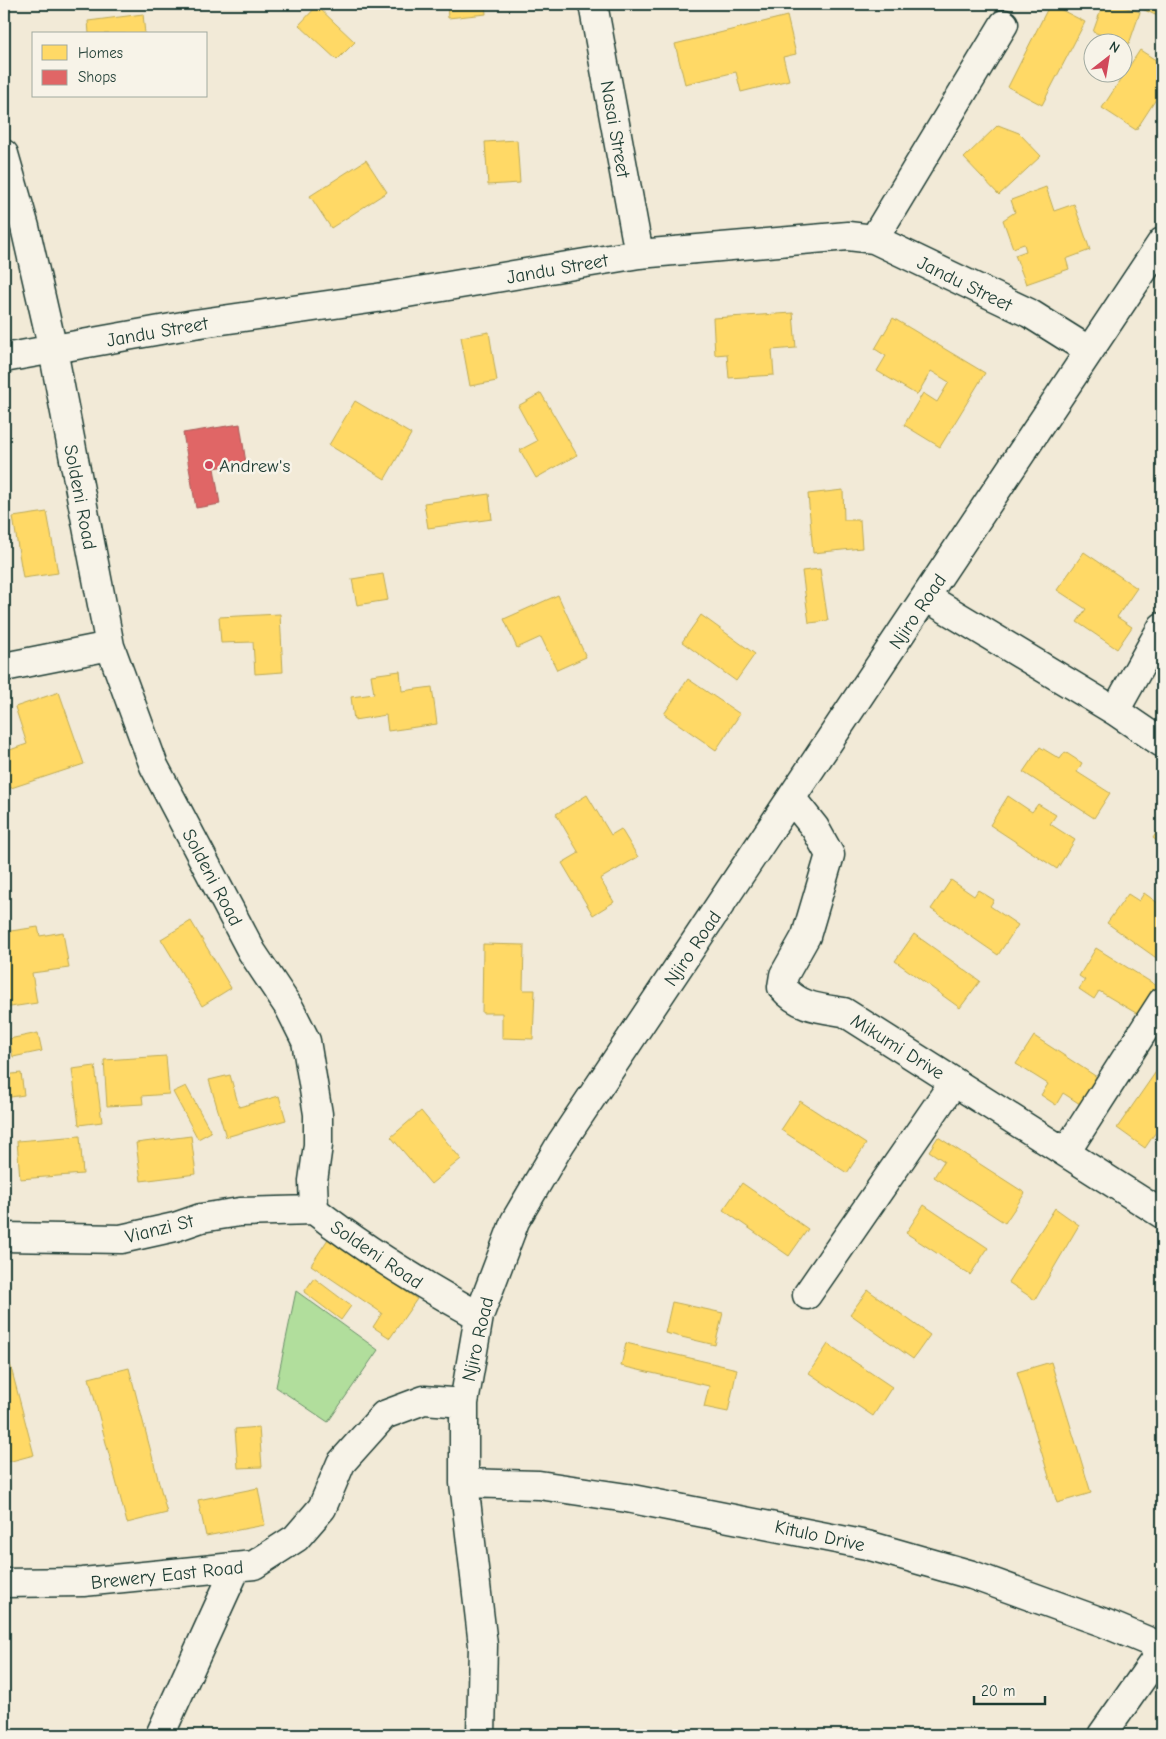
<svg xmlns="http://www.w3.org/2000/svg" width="1166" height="1739" font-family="'Comic Neue',sans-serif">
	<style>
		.green { fill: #b1de9c; stroke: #688e68 }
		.homes { fill: #ffd966; stroke: #bcaa57 }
		.shops { fill: #e06666; stroke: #a65a57 }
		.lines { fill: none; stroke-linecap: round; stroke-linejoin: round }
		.minor-casing { stroke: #1f3d34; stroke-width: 31 }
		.minor { stroke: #f7f3e8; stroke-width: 28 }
		.poi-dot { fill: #d1495b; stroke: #f7f3e8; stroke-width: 2 }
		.labels { text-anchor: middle; stroke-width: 5; stroke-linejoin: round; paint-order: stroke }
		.street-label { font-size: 19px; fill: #1f3d34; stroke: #f7f3e8 }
		.poi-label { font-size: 19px; fill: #1f3d34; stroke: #f7f3e8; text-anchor: start }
	</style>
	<rect width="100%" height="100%" fill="#f2ead7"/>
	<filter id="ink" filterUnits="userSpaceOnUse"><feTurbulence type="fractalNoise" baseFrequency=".02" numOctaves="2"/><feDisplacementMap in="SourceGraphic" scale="10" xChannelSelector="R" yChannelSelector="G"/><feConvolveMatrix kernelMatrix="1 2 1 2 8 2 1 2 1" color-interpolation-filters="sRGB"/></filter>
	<g filter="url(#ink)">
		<path class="green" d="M296,1291L378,1350L328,1422L276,1387Z"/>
		<path class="homes" d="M447,4H485L486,14L448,18Z
			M1050,4L1085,22L1042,105L1008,87Z
			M1103,4H1115L1140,12L1129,44L1093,32Z
			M1142,4H1162V18L1140,8Z
			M317,6L355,42L337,60L299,25Z
			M143,14L145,34H89L88,21Z
			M787,16L796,54L783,57L789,80L741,92L736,72L685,84L675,44Z
			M1140,50L1162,64V90L1136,130L1102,108Z
			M998,125L1019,133L1041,156L999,195L964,158Z
			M517,140L520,183L488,185L485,142Z
			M366,160L387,192L331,228L310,196Z
			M1046,187L1054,211L1074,204L1090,250L1066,259L1069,269L1026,284L1015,255L1026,251L1024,244L1013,248L1003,220L1015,212L1011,200Z
			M793,313L796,348L772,350L774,375L729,378L727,354L715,355L713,318Z
			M893,318L985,373L940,447L904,425L923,393L937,402L949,382L931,371L917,395L877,371L886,356L875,349Z
			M489,332L497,381L470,386L461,337Z
			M541,393L577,455L536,478L520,450L537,441L518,406Z
			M355,401L411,434L385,479L329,445Z
			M843,490L844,520H860L862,548L813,553L808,494Z
			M489,494L492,519L428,528L424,503Z
			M47,512L58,573L23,578L13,517Z
			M1084,552L1137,588L1117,617L1132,627L1117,649L1077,622L1086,609L1057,590Z
			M820,569L828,621L809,623L802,571Z
			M383,574L388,600L357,605L352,579Z
			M558,595L586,657L557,670L541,637L517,648L504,619Z
			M280,614L283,672L255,674L253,642L221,643L219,617Z
			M701,615L755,654L736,681L682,642Z
			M400,671L402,691L432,687L437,724L388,731L386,715L354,720L351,697L374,694L371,675Z
			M688,679L740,714L716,750L664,714Z
			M59,692L84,764L8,789L4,775V752L27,744L15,707Z
			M1040,747L1060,759L1065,752L1082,763L1077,772L1110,793L1094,818L1023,772Z
			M587,795L611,835L621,829L638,857L600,879L614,902L593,915L562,863L579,853L556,814Z
			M1008,796L1032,812L1038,804L1056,815L1050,824L1075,840L1057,869L990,825Z
			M1162,824V845L1153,838Z
			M951,880L974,896L978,890L994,900L990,906L1018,925L998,955L931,909Z
			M1144,893L1162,906L1159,914L1162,917V962L1107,923L1128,894L1139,901Z
			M191,921L231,988L202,1006L161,939Z
			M38,927L40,936L63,932L69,968L32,973L37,1003L4,1008V932Z
			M914,934L980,981L960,1008L895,961Z
			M483,944L524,945L523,990H535L533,1039L502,1038V1013H482Z
			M1096,948L1162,989L1146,1019L1099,991L1094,999L1079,989L1085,980L1079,976Z
			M38,1033L42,1051L13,1057L9,1039Z
			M1034,1036L1100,1079L1083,1106L1063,1093L1056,1105L1041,1095L1048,1084L1016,1064Z
			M166,1056L169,1094L142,1096L143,1104L107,1106L104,1060Z
			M1162,1063V1123L1145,1148L1117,1128Z
			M95,1066L102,1122L79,1125L72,1069Z
			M21,1073L24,1095L4,1098V1075Z
			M230,1075L239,1107L279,1096L286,1120L226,1137L209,1080Z
			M186,1086L211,1132L198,1139L173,1092Z
			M800,1101L866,1144L847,1173L781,1130Z
			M421,1111L461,1159L431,1184L391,1137Z
			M80,1136L83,1174L20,1179L17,1141Z
			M191,1136L196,1174L141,1181L136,1143Z
			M938,1137L1025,1193L1005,1223L934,1177L944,1161L929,1151Z
			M742,1183L808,1229L789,1256L723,1210Z
			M924,1205L988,1248L970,1275L906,1233Z
			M1055,1208L1079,1225L1035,1300L1008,1282Z
			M328,1239L417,1299L390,1338L373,1327L382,1313L311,1265Z
			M314,1278L351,1306L341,1320L304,1292Z
			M868,1290L930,1335L913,1359L850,1314Z
			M672,1302L723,1313L715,1345L665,1333Z
			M4,1341L34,1455L4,1463Z
			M626,1343L737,1369L728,1412L704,1407L709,1386L621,1366Z
			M828,1344L892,1387L873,1416L809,1373Z
			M1051,1362L1091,1493L1057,1503L1017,1372Z
			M129,1368L167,1513L127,1523L89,1378Z
			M259,1427L262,1467L238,1468L235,1429Z
			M258,1488L265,1525L206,1536L198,1500Z"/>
		<path class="shops" d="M240,424L246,463L214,468L220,504L196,508L183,433Z"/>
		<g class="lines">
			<defs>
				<path id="minor" d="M593,4L639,254
					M4,154L25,227L53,350L110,646L154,766L252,952L290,1009L306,1041L318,1114V1145L313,1181L314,1210C366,1251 421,1284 479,1316
					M874,239L1004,24
					M4,358L194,324L377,298L639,254L848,236L874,239L1029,313L1088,350
					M926,597L1115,711L1162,743
					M4,667L110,646
					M1115,711L1162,627
					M792,799L815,828L830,855L806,936L784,975L782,987C799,1007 819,1008 844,1012L1162,1214
					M1066,1152L1162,1002
					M4,1237L121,1239L175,1227L201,1218L240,1212L314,1210
					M807,1295L954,1082
					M464,1483L539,1485L627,1498L867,1545L972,1575L1102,1622L1162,1647
					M4,1583L83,1582L254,1565L296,1538L322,1508L341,1463L384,1415L424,1400L464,1403
					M160,1735L236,1568
					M481,1735L483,1645L464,1483V1403L479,1316L515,1221L561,1143L1162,242
					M1102,1735L1162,1650"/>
			</defs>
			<use href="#minor" class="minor-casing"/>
			<use href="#minor" class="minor"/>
		</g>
	</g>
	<circle class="poi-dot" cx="209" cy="465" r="5"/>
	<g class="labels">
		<g class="street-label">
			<text transform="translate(616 129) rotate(80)" y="7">Nasai Street</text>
			<text transform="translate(557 268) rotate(-10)" y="7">Jandu Street</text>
			<text transform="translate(965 283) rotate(26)" y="7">Jandu Street</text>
			<text transform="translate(157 331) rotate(-10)" y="7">Jandu Street</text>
			<text transform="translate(81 497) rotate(79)" y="7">Soldeni Road</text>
			<text transform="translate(917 611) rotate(-56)" y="7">Njiro Road</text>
			<text transform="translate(213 877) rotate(62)" y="7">Soldeni Road</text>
			<text transform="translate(692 948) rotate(-56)" y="7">Njiro Road</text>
			<text transform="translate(898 1046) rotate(32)" y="7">Mikumi Drive</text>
			<text transform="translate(159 1228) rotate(-14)" y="7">Vianzi St</text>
			<text transform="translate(377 1254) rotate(34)" y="7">Soldeni Road</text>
			<text transform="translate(477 1339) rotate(-77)" y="7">Njiro Road</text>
			<text transform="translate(820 1535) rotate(12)" y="7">Kitulo Drive</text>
			<text transform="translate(167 1574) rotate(-6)" y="7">Brewery East Road</text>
		</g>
		<g class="poi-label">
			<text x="219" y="472">Andrew's</text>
		</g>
	</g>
	<rect width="1166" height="1739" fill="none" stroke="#f7f3e8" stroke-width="20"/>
	<rect x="10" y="10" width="1146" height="1719" fill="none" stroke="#1f3d34" stroke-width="2" filter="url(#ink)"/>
	<rect x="32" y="32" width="175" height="65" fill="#f7f3e8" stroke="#a1aaa0"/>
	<rect x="42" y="45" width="25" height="15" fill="#ffd966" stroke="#a1aaa0"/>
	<text x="78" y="58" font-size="15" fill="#1f3d34">Homes</text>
	<rect x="42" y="70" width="25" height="15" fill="#e06666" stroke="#a1aaa0"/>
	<text x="78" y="82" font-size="15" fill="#1f3d34">Shops</text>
	<g transform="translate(1108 58) rotate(31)"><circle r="24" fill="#f7f3e8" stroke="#a1aaa0"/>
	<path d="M0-4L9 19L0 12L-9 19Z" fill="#d1495b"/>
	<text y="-8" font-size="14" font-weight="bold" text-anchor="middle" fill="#1f3d34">N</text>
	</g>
	<path d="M974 1696v8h71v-8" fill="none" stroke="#1f3d34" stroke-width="2.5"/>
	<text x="981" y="1696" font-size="15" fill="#1f3d34" stroke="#f7f3e8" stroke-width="4" paint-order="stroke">20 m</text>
</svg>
